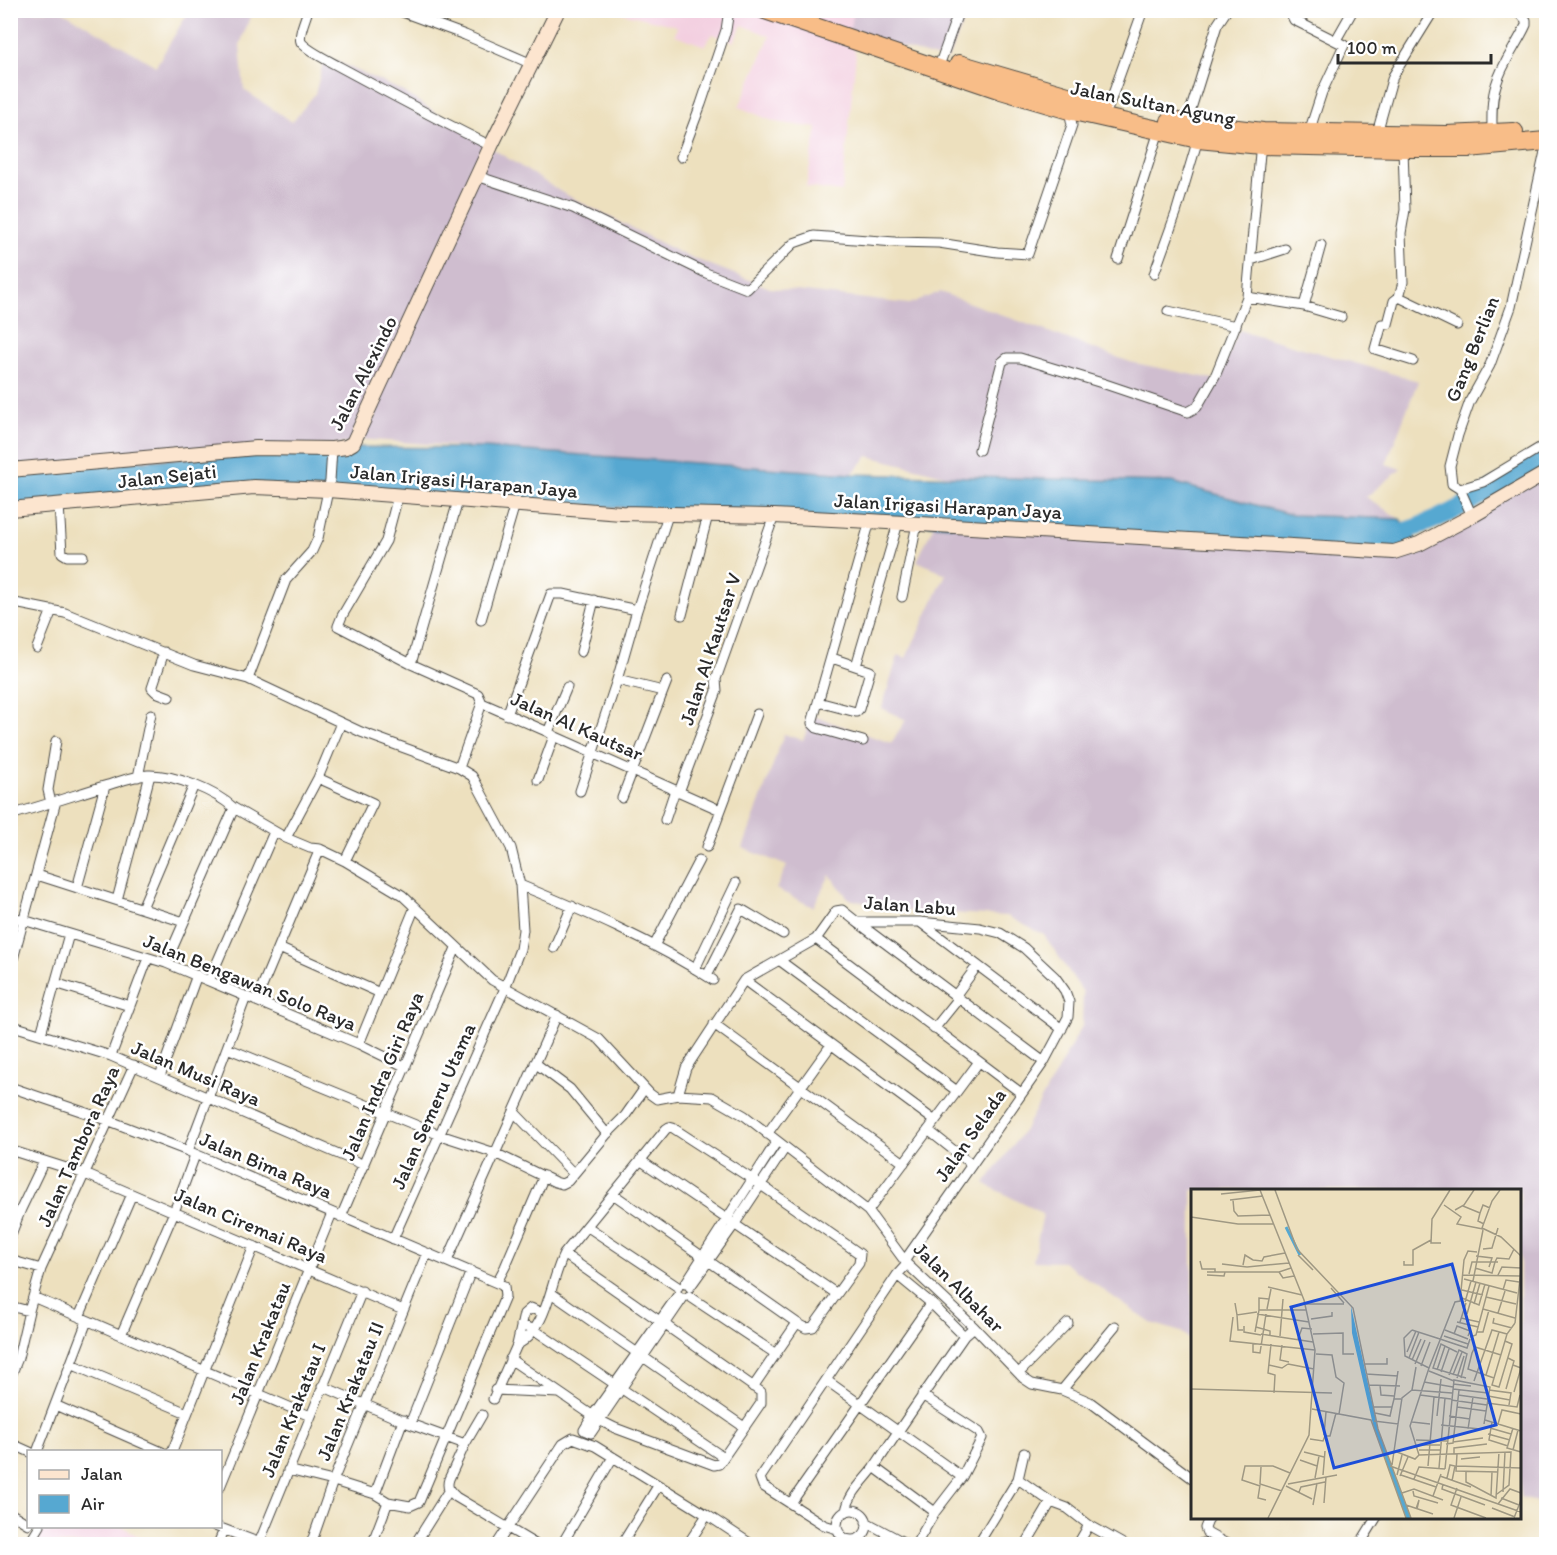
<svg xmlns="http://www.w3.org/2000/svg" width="1557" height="1555" font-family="Itim,sans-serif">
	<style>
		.built { fill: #f3cfe0 }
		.industrial { fill: #cfbdcf }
		.water { fill: #56a8d1; stroke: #406a7e; stroke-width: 1.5 }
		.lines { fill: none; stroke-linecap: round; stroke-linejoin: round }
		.river { stroke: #56a8d1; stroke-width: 18 }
		.street-casing { stroke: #484641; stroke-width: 11 }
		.secondary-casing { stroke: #484641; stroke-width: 16 }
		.highway-casing { stroke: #484641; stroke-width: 20 }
		.street { stroke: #fff; stroke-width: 9 }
		.secondary { stroke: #fce5cf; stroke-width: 14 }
		.highway { stroke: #f8bd88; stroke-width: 18 }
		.labels { text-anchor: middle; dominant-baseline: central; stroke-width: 5; stroke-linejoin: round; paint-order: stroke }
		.street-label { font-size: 20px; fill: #2b2b2b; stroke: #fff }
		.inset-river { fill: none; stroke: #56a8d1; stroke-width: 3 }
		.inset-road { fill: none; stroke: #9f9883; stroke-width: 1.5 }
		.view { fill: #1d4ed8; fill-opacity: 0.15; stroke: #1d4ed8; stroke-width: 3 }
		.inset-edge { fill: none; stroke: #2b2b2b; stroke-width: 3 }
	</style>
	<rect width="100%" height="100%" fill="#fff"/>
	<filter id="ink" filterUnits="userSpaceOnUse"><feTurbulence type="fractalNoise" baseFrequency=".0167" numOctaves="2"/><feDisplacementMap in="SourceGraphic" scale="12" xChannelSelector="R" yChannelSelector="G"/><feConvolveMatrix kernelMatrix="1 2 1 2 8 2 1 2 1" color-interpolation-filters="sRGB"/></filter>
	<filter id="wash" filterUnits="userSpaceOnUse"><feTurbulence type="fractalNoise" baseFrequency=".008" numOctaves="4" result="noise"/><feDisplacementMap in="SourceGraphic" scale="24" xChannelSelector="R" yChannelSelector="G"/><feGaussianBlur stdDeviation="1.35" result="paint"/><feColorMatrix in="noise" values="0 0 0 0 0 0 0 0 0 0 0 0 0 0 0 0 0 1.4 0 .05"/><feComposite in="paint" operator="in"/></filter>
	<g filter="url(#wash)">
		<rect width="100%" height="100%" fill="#ede0be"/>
		<path class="built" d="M613,11H855L849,33L856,55L842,192L806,187L817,128L775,122L739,107L770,36L742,25L734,42L712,34L705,46L675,35L677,26Z
			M44,1526L124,1527L148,1544H34Z"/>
		<path class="industrial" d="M11,11H62L156,66L189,11H252L240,45L244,90L292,122L315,94L325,56L400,90L561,192L680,253L770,288L909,304L940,292L1130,362L1218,380L1239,330L1418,381L1386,464L1401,469L1366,497L1400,519L1419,544L1546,474V1505L1520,1497V1190H1192V1340L1181,1332L1151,1323L1063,1262L1033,1261L1043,1214L985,1184L1026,1127L1082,1026L1083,992L1044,935L1007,916L895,910L849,899L830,875L813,907L776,889L787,866L743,848L784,734L803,740L813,716L891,743L906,720L882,708L898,655L906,658L946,574L917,561L956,478L868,456L852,474L357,439L353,443L11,469Z
			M855,11H969L947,60L848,33Z"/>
		<path class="water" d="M346,447L485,448L852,474L1172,482L1292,515L1400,519L1419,544L1400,551L254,487L11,510V470Z"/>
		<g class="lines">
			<path class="river" d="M1386,536C1442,524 1496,486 1546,458"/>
		</g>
	</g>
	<g filter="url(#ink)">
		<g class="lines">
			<defs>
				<path id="street" d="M308,10C306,18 298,34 301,42C306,50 331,62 340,67C390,94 440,121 491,146
					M397,10L465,35L532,64
					M1289,10L1294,20L1344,45L1322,92L1309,132
					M1336,40L1353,10
					M938,69L959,10
					M1108,108L1143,10
					M1186,125L1217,25L1227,10
					M1377,133L1393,76L1434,10
					M1492,133C1492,117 1491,100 1496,85C1502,63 1517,45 1526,25V20L1517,10
					M1403,148L1405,210L1401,233L1403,282L1399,297L1394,301L1388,324H1382L1375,349L1413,361
					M681,157L701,104L726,30L729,10
					M477,176L573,208L706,273L747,289L794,243L814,236L895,242L939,243L997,252L1028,254L1072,125L1069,110
					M1118,259L1159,131
					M1251,260L1285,249
					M1154,274L1176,213L1198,139
					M1247,297L1304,306L1341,317
					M1399,297L1457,325
					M1304,306L1321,245
					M1168,311L1236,326
					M332,449L330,481L318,538L312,551L286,580L248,679L361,732L459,768L472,776L475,781L511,848L520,885L523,930L520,949L505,988L393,1239
					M979,450L1002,362L1007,358H1020L1102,383L1188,412L1197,407L1216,374L1247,297L1261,142
					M1460,489L1452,484L1450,466L1458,435L1470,401L1490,365L1511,307L1546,147
					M1460,489L1483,482L1546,444
					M1460,489L1472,516
					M398,496L386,541L342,616L338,626L411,664
					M458,501L411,664L478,694L482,703
					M59,505L62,553L67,556H83
					M902,597L917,524
					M10,602L65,613L194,665L248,679
					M682,615L708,515
					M481,620L515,504
					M37,648L52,610
					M164,652L152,688L156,692L169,697
					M581,652L594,600
					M856,666L898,523
					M617,680L663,691
					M818,702L856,712L859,709L870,671L832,658
					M507,715L551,594H563L637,610
					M548,732L567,687
					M863,741L817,728L812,723L870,521
					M459,768L482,703L548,732L554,736L720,810
					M138,777L151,714
					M318,778L373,803L345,861
					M538,780L554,736
					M580,791L617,680L637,610L668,515
					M679,792L717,691L716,679L774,516
					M622,798L667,681
					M51,803L48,790L56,741
					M10,815C42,806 72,796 104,786C119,782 132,776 148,775C174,774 215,791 234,808L286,838L310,848L320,849L345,861L402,895L492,980L599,1039L650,1094L657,1099L678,1095L712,1097L745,1116L868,1211L907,1264L974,1327L1023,1378L1032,1384L1062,1390L1090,1402L1192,1478
					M665,820L675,790
					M286,838L318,778L341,723
					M707,847L757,714
					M37,875L184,922
					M520,885C586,912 653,941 713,980
					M77,888L105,786
					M117,900L150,775
					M142,908L194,785
					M10,916L166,963L359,1044L406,1067
					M857,922L1044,1062
					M920,922L1062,1029
					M816,939L1021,1093
					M654,946L699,860
					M279,948L380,993
					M554,948L572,906
					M779,960L957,1091
					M166,963L234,808
					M695,969L736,883
					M10,970L56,801
					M707,976L741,909L783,934
					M744,980L935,1121
					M209,981L274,832
					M55,983L130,1006
					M955,996L977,966
					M256,1001L320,849
					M714,1024L904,1163
					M10,1025L111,1056L364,1165
					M934,1029L959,998
					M41,1034L69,934
					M359,1044L415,907
					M227,1048L440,1135L495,1153L555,1182L562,1184L568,1181L607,1134L625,1116L644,1089
					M111,1056L148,958
					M535,1063L570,1089L607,1134
					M160,1076L197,975
					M10,1087L110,1121L188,1151L504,1286L505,1297L419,1502L410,1506L388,1502L375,1494L337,1482L288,1470
					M678,1095L686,1068L744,980L816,939L836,911L842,910L857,922H920L980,928L1000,933L1024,948L1055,977L1065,991L1069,1002L1068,1017L1044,1062L905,1260
					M514,1112L573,1173
					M928,1130L971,1164
					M767,1134L831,1045
					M10,1150L85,1174L403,1310
					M188,1151L246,997
					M640,1160L837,1294
					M613,1194L797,1323
					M868,1211L978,1063
					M341,1217L456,948
					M588,1227L678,1287
					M10,1237L21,1209L44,1161
					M10,1260L41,1269
					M447,1261L557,1015
					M897,1275L931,1303L964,1336
					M497,1282L505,1267L544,1176
					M685,1284L777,1141
					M690,1287L734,1225L785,1148
					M551,1293L744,1427
					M678,1295L593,1415L584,1430L591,1433L683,1298
					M689,1296L776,1354
					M33,1297L310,1416
					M10,1306L29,1311
					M79,1317L132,1194
					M521,1325L533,1329L723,1457
					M121,1335L174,1212L195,1155
					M517,1345C549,1327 549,1284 564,1254L666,1129L669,1127L673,1128L761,1185L860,1254L859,1263L813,1327L806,1328L797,1323L753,1387
					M510,1359L599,1420L615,1428L714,1465L719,1464L761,1403V1392L564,1254
					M71,1364L187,1413
					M1019,1373L1068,1323
					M10,1378L18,1358L29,1311L41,1269L134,1065
					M826,1380L962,1477
					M322,1386L410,1424L465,1444
					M495,1390L559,1393
					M1062,1390L1115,1326
					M493,1399L517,1345L524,1314L531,1308L542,1313
					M55,1405L162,1452
					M482,1415L465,1444L449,1479C446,1488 450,1491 456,1497L535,1544
					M410,1424L471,1271
					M10,1443L30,1452
					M37,1452L87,1321
					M172,1452L254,1246
					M874,1467L935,1512
					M1018,1479L1051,1502L1067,1508L1089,1525L1123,1544
					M220,1487L332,1213
					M375,1494L403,1420
					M791,1503L931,1303
					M837 1525a15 15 0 1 1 30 0a15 15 0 1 1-30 0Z
					M846,1512C848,1494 865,1480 875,1466C904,1422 934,1379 964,1336L974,1327
					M10,1513L28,1524
					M1209,1518L1205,1528L1207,1533L1227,1544
					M866,1522L907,1544
					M215,1526L263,1544
					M837,1529L824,1525L763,1486L760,1478L897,1275L907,1264
					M259,1543L362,1291
					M29,1544L40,1526
					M218,1544L224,1530
					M311,1544L333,1481L427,1253
					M372,1544L388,1502
					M415,1544L449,1490
					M497,1544L563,1444L573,1438L595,1446L707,1515L751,1544
					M562,1544L613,1457
					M622,1544L658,1486
					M688,1544L707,1515
					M916,1544L935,1512L962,1477L982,1438L979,1432L922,1395
					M978,1544L1018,1479L1024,1453
					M1026,1544L1051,1502
					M1078,1544L1089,1525
					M1201,1544L1202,1543L1205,1544
					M1360,1544L1376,1518"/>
				<path id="secondary" d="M10,470L256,448L332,449L346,447L353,443L491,146L558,10
					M10,509L254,487L328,490L621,513L774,516L870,521L1394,552L1419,544L1472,516L1546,473"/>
				<path id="highway" d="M765,10L1001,90L1069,110L1198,139L1261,145L1403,148H1468L1546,141
					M959,64L1102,106
					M1170,121L1263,132L1446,135L1514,132"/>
			</defs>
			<use href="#street" class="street-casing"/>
			<use href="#secondary" class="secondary-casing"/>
			<use href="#highway" class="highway-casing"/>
			<use href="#street" class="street"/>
			<use href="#secondary" class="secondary"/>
			<use href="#highway" class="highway"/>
		</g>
	</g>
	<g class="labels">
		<g class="street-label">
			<text transform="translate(1153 103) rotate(11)">Jalan Sultan Agung</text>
			<text transform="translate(1472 349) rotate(-68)">Gang Berlian</text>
			<text transform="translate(363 373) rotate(-63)">Jalan Alexindo</text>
			<text transform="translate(167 476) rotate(-6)">Jalan Sejati</text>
			<text transform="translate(464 481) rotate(5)">Jalan Irigasi Harapan Jaya</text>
			<text transform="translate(948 506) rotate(3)">Jalan Irigasi Harapan Jaya</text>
			<text transform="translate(710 649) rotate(-72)">Jalan Al Kautsar V</text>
			<text transform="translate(577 726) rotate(24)">Jalan Al Kautsar</text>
			<text transform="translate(910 905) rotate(4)">Jalan Labu</text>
			<text transform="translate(250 982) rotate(22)">Jalan Bengawan Solo Raya</text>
			<text transform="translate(196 1073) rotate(23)">Jalan Musi Raya</text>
			<text transform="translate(382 1076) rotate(-67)">Jalan Indra Giri Raya</text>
			<text transform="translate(433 1106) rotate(-66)">Jalan Semeru Utama</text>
			<text transform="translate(970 1135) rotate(-55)">Jalan Selada</text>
			<text transform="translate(78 1146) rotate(-66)">Jalan Tambora Raya</text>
			<text transform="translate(266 1165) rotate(23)">Jalan Bima Raya</text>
			<text transform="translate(251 1225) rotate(23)">Jalan Ciremai Raya</text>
			<text transform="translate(959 1287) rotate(45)">Jalan Albahar</text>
			<text transform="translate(260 1343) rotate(-68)">Jalan Krakatau</text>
			<text transform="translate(350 1391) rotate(-68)">Jalan Krakatau II</text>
			<text transform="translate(293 1410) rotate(-68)">Jalan Krakatau I</text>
		</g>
	</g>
	<g transform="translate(1191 1189)">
		<rect width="330" height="330" fill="#ede0be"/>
		<path d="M160,117L187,240L220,329H215L183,240L161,144Z" fill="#56a8d1"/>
		<path class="inset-river" d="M95,38L109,66"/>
		<path class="inset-road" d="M69,1L113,111L124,161L118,246L77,329M84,1L106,60L162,119L187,240L220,329M309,1L301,12L291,39L310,48L330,67M30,5L69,1M39,11L72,7M42,11L43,22L47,27L79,26M253,16L270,28L266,35L292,40M272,17L289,24M264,21L273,16L283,1M0,28L47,35H83M293,35L287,32L289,24L292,16L299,19M250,54H240L241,30L259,1M292,60L301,59L307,39M107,66L122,81M285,67L301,69L298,78M62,71L71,72L73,68L94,64M9,72L11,80H24V83M213,72V76H222V61L240,51M304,73L306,69L318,70L323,60M31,75L56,78M52,76L54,66L62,71M56,78L98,74M284,79L301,84L304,73M16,83H88L100,79M88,83L92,89L103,87M278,85L281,73H307M16,86L33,87L34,83M272,86L329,87M307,86L311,78L330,79M273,90L326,104M282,92L292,41M77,98L111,106M140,99L153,114M271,101L292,106M312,101L315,91L328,93M295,108L325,115M271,109L288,116L294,95M274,113L280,92M44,114L46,126L66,123M115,115H153M283,115L289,94M76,120L80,100M292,120L324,129M68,121V109L78,110M307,124L314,102M66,125L118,133M276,125L285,93M46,126L47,141H52M42,128L39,152L124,161M270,129L288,133M303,129L302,134L321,139M120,130L141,127V123M266,133L287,138M269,133L275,114M324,134L330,81M53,137V143L70,146M65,138L79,142V146M221,141L213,149L214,167L238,179M221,141L249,150M254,141L277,150M64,143L68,121H115M286,143H292L298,121M70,145L122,153M122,145L152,144V165H163M263,145L266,137L279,142L277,147M89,147L92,110M253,147L277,155M279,148L285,146L298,97M107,150L111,139L121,140M249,150L276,159L279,150M314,152L321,155L308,198L301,196L303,189L314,152L316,145L324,134M62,154V163L69,164L75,125M80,155L77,184L84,186L83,204M91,156L89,171L98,173M216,163L225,142M266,163L250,155L242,179L275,189M125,165L141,166L145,188L153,194L148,225M218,169L228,143M221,171L230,150M97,175L123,180M173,175H196V169M224,175L234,151M78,176L91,179L97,175M322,176L330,179L323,203M230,177L239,153M238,179L264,113L269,112L273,71L277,62L286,63M246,181L254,157M207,182L203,210H210M238,182L263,192M250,183L258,160M175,185L207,187M258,186L268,161L276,165L270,189M262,186L271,163M295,186L308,143M266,189L273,167M303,189L277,180L281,164L284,158L310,166M283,192L301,141L316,145M233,193L262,198M262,195L280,197M178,196L209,197M189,196L190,206L203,207M0,200L141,204M262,200L297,204M315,200L323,172L317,169M221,201L225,178M298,201L320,204L318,216M229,206L260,210M267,206L296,210M297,207L319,211M260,211L296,216M296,214L326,218L329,206M183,218H201L203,210M266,218L295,222M121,220L180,231L215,329M184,224L199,227L201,218M246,227L250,190M258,227L279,230M294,231L330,242M183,232L207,235L211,209L221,201L261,204M221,233L239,235M301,233L298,251L317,257M307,235L311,221L330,225M250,236L289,240M299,239L320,245M322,239L316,259L330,263M277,240L282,208M297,245L319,251M133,246L135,223M119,250L132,252L134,247H139L145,224M225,251L256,252M262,253L292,249M255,255L262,254L268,201M228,256H249M228,261H249M322,261L327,241M113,263L133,268M206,263L224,270L228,266M263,265V259L296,255M266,265L265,282L307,283M228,266L320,263L318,296L306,305M228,266L219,237L238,179M270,270L289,268M109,271L126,277M201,276L207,235M199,277L330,323M237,277L243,208M266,277L330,279M70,278L69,295L91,302M248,279L254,209M254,280L263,191L299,198L293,235M275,282V293L305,309L308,263M132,286L134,262M206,286L211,266M210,286L245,298M209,287L217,268M249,287L280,298M124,289L128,267M256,289L259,276L264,277L261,292M223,290L228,278L254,280M97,295L146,286M252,295L251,300L294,316M69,296L67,309L75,311M69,297L51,291L54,277H82L99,284M95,297L121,310M266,299L260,316L295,329M222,302L223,307L247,314M108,303L110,298L134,293M312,303L314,263M211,304L223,300L252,311M242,307L250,285M300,307L301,283M310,309L328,316M133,314L135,288M307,315L319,300L330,304M122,316L126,294M215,316L242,325M301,319L324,328M225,320L228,311L226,320M263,329L270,308M323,329L330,311"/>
		<path class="view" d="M261,75L305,236L143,279L100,118Z"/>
		<rect width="330" height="330" class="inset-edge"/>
	</g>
	<rect width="1557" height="1555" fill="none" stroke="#fff" stroke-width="36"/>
	<rect x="27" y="1450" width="195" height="78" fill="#ffffff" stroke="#aaaaaa" stroke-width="1.5"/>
	<rect x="39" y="1470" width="30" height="9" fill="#fce5cf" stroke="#aaaaaa" stroke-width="1.5"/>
	<text x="81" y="1480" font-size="18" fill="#2b2b2b">Jalan</text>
	<rect x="39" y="1495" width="30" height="18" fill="#56a8d1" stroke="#aaaaaa" stroke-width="1.5"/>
	<text x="81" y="1510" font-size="18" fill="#2b2b2b">Air</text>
	<path d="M1338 54v9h153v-9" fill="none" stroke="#2b2b2b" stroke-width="3"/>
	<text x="1347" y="54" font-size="18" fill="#2b2b2b" stroke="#ffffff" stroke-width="4.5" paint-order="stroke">100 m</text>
</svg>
